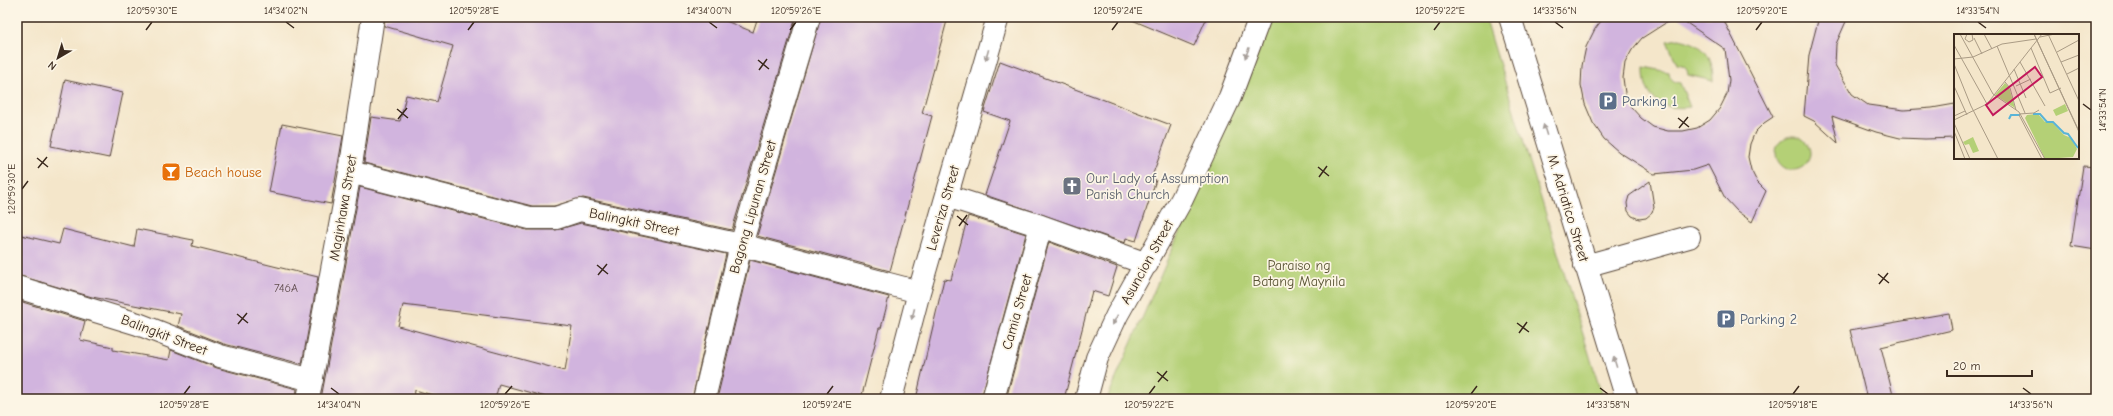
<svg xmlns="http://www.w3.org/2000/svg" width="2113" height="416" font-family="'Comic Neue',sans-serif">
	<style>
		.green { fill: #b4d076; stroke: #787d4a }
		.building { fill: #d1b4de; fill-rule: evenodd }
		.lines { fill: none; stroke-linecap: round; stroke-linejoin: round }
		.minor-casing { stroke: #574638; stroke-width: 24 }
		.minor { stroke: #fff; stroke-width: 22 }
		.oneway { fill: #a79f9a }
		.ticks { fill: none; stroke: #3b2a1e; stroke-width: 1.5 }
		.labels { text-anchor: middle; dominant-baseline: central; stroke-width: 3.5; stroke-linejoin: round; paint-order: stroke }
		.number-label { font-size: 12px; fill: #604c4e }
		.service-label { font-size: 14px; fill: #4e5e75; stroke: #fcf5e5; text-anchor: start }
		.food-label { font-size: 14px; fill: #c56008; stroke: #fcf5e5; text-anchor: start }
		.worship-label { font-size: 14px; fill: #5b616d; stroke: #fcf5e5; text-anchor: start }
		.street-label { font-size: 14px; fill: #3b2a1e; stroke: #fcf5e5 }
		.park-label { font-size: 14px; fill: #595434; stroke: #fcf5e5 }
		.inset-river { fill: none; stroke: #59b4d7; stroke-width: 2 }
		.inset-road { fill: none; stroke: #aa9b85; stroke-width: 1 }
		.view { fill: #c2185b; fill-opacity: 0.15; stroke: #c2185b; stroke-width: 2 }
		.inset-edge { fill: none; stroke: #3b2a1e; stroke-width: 2 }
		.neatline { fill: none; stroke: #3b2a1e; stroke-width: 1.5 }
		.ticks-label { font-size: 10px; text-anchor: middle; fill: #3b2a1e }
	</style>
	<rect width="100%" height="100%" fill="#fcf5e5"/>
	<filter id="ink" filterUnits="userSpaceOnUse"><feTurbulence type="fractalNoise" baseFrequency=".025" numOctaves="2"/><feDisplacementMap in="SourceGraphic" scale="8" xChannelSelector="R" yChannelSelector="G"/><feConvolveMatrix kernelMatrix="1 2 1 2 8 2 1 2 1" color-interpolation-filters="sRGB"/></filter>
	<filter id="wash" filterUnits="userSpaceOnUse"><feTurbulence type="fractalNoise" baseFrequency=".012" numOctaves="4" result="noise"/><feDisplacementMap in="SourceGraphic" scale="16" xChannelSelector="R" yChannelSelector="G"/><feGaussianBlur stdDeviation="0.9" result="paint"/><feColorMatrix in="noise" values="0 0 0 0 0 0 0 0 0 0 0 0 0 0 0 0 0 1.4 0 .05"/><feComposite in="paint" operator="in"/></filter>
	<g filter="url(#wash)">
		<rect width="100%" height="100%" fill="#f4e6ca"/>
		<path class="green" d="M1273,17H1485L1603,399H1107Z
			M1679,39C1704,44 1713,55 1713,81L1688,75C1687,67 1685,65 1677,64L1667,41Z
			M1644,67L1669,72C1670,79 1673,82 1680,83L1690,107C1660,111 1643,98 1644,67Z
			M1776 153a17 17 0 1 1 34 0a17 17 0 1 1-34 0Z"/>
		<g id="blocks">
			<path class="building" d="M385,17H716L753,32L758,17H796L732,230L583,198L554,206H532L364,163L371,117L400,121L406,95L437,102L453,46L384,26Z
				M821,17H948L922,113L932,116L890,271L757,236Z
				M1125,17H1207L1194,46Z
				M1604,17H1675L1642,38L1632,50L1625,63L1623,78L1625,93L1631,107L1641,118L1653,127L1668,131H1683L1697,128L1710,120L1720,108L1727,94L1729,80L1725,49L1678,17H1722L1773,117L1764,123L1755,132L1750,144L1748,157L1751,170L1757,182L1766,191L1752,222L1737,211L1725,198L1708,165L1693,170L1654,174L1619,152L1604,139L1593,123L1585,104L1581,85L1582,66L1586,47L1595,29Z
				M1819,17H1848L1836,44L1835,65L1852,94L1868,105L1904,110L1932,108L1955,104V138L1925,139L1900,138L1876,132L1832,116L1838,143L1814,121L1804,116L1809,55Z
				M1000,61L1171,125L1151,179L1156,180L1136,241L1126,238L1125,243L985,195L1010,121L984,112Z
				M65,80L123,93L109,158L51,146Z
				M282,124L343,136L331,204L269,192Z
				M2083,166L2096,167V250L2071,246Z
				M1650,181L1654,207L1652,213L1646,218L1639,219L1632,216L1628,211L1627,203L1629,196Z
				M360,187L527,230H556L581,223L726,254L692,399H553L499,384L495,399H446L415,390L414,399H321ZM403,305L572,326L565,371L398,326Z
				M968,216L1026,234L981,399H916L944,279L951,280Z
				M63,229L134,247L137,229L193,240L192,246L318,277L302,364L224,344L178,326L181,314L92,297L17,275V234L59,244Z
				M1049,242L1117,267L1108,296L1092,291L1064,399H1006Z
				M750,260L889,297L881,328H879L861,399H717Z
				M19,301L85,321L80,340L113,347V350L169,360L171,350L217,368L297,389L296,399H17V309Z
				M1949,313L1952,330L1881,347L1894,399H1867L1850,330Z"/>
		</g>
	</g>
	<g filter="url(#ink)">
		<use href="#blocks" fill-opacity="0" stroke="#574638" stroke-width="1"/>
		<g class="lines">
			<defs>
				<path id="minor" d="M1510,17L1627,399
					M350,172L530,218H556L580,210L741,245L919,292
					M947,196L1041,226L1147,264
					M1585,266L1689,237
					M17,287L138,324L220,356L312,380
					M308,399L350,172L373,17
					M704,399L741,245L809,17
					M891,399L919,292L998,17
					M993,399L1041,226
					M1086,399L1097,358L1117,315L1182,199L1230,97L1260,17"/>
			</defs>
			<use href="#minor" class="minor-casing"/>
			<use href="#minor" class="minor"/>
		</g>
		<defs><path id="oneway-solid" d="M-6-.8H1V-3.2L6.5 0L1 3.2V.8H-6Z"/></defs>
		<g class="oneway">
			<use href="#oneway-solid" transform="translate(1247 53) rotate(111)"/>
			<use href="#oneway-solid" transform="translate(987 55) rotate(106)"/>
			<use href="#oneway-solid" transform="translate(1545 130) rotate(-107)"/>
			<use href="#oneway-solid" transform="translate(913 314) rotate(105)"/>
			<use href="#oneway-solid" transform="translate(1115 320) rotate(116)"/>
			<use href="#oneway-solid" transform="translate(1615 362) rotate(-107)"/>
		</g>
	</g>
	<path class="ticks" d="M286,22L294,28M709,22L717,28M1555,22L1563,28M1978,22L1986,28M146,30L152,22M468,30L474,22M790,30L796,22M1112,30L1118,22M1434,30L1440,22M1756,30L1762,22M758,60L769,69M759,70L767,59M2083,104L2091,110M397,109L408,118M1678,118L1689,127M398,119L407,108M1679,128L1688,117M37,158L48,167M1318,167L1329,176M38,168L47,157M1319,177L1327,166M22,189L28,181M957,216L968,225M959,226L967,215M597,265L608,274M1878,274L1889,283M598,275L607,264M1879,284L1888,273M237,314L248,323M1517,323L1529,332M238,324L247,313M1519,333L1527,322M1157,372L1168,381M1158,382L1167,371M331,388L339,394M1600,388L1608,394M2023,388L2031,394M184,394L190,386M505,394L512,386M827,394L833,386M1149,394L1155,386M1471,394L1477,386M1793,394L1799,386"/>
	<defs>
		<symbol id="parking-square" viewBox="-11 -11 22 22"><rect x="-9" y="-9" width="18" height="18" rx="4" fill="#5c6f8a" stroke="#fcf5e5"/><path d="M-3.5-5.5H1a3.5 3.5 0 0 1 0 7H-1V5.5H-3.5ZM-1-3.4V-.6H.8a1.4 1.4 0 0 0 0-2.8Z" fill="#fff"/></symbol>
		<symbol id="bar-square" viewBox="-11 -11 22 22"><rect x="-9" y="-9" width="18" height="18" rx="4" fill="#e8710a" stroke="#fcf5e5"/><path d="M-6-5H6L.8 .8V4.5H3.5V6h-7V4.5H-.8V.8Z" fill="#fff"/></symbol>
		<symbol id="church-square" viewBox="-11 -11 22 22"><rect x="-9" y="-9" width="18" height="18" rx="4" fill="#6b7280" stroke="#fcf5e5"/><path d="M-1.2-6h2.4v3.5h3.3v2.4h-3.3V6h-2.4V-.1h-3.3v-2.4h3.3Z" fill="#fff"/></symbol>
	</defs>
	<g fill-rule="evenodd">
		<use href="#parking-square" x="1597" y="90" width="22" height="22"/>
		<use href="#bar-square" x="160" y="161" width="22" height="22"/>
		<use href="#church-square" x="1061" y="175" width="22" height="22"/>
		<use href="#parking-square" x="1715" y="308" width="22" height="22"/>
	</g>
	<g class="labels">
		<g class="number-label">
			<text x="286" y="288">746A</text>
		</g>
		<g class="service-label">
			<text x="1622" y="101">Parking 1</text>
			<text x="1740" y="319">Parking 2</text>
		</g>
		<g class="food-label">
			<text x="185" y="172">Beach house</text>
		</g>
		<g class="worship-label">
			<text x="1086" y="178">Our Lady of Assumption<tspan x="1086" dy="16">Parish Church</tspan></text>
		</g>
		<g class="street-label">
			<text transform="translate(753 207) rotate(-74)">Bagong Lipunan Street</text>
			<text transform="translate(343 208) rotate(-80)">Maginhawa Street</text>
			<text transform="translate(943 208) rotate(-74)">Leveriza Street</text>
			<text transform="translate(1568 208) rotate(73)">M. Adriatico Street</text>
			<text transform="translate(634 222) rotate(12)">Balingkit Street</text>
			<text transform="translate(1147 262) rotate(-61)">Asuncion Street</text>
			<text transform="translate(1017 312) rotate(-74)">Camia Street</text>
			<text transform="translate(164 335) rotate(21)">Balingkit Street</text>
		</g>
		<g class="park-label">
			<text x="1299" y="265">Paraiso ng<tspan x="1299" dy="16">Batang Maynila</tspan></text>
		</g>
	</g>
	<g transform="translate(1954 34)">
		<rect width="125" height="125" fill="#f4e6ca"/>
		<path d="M51,49L55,53L61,74L41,61ZM111,70L114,77L102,82L99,76ZM84,80L91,88L97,87L110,101L117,104L123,115L119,123L91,125L71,84L73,81ZM19,103L25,117L19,119L15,110L11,111L9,108Z" fill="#b4d076"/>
		<path class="inset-river" d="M79,80H86L93,88H99L110,99L114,100L124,114M55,85L57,81H66"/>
		<path class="inset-road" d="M6,0L39,60L65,78L91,125M13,0L11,5L15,8L19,6L18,0M30,0L38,15M80,0L125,98M80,0L125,97M94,0L125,67M86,3L101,0M20,4L28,20M0,11L33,70M43,12L71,79M77,14L96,59L107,54M103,18L125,6M0,25L19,23L48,10L82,5M66,28L91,72M107,28L125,21M0,30L17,72L44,125M60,35L72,64M113,40L125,34M51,48L56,54L62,76M0,52L13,81M62,52L77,45M65,80L80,79L85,76M65,81L88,125M0,82L11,77M0,86L33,70L88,0M0,89L16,125M0,97L11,125"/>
		<path class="view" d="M81,33L88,43L39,81L32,71Z"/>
		<rect width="125" height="125" class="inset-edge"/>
	</g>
	<rect width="2113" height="416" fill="none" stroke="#fcf5e5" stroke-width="44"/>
	<g transform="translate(58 58) rotate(218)" stroke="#fcf5e5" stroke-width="3" paint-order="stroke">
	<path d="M0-3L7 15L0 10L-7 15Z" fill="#3b2a1e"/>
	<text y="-6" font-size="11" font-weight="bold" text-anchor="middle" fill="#3b2a1e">N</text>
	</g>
	<path d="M1947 370v6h85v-6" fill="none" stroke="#3b2a1e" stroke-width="2"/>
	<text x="1953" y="370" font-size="12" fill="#3b2a1e" stroke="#fcf5e5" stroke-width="3" paint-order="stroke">20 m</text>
	<rect x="22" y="22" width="2069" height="372" class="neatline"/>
	<g class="ticks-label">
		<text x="152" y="14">120°59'30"E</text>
		<text x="286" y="14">14°34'02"N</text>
		<text x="474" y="14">120°59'28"E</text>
		<text x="709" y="14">14°34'00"N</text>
		<text x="796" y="14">120°59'26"E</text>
		<text x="1118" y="14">120°59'24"E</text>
		<text x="1440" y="14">120°59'22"E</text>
		<text x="1555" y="14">14°33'56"N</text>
		<text x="1762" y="14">120°59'20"E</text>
		<text x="1978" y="14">14°33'54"N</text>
		<text transform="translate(2102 110) rotate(-90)" y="4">14°33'54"N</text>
		<text transform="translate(11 189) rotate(-90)" y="4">120°59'30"E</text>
		<text x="184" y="408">120°59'28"E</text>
		<text x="339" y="408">14°34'04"N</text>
		<text x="505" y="408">120°59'26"E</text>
		<text x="827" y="408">120°59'24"E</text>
		<text x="1149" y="408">120°59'22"E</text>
		<text x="1471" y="408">120°59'20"E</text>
		<text x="1608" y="408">14°33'58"N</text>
		<text x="1793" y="408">120°59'18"E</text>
		<text x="2031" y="408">14°33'56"N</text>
	</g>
</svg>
